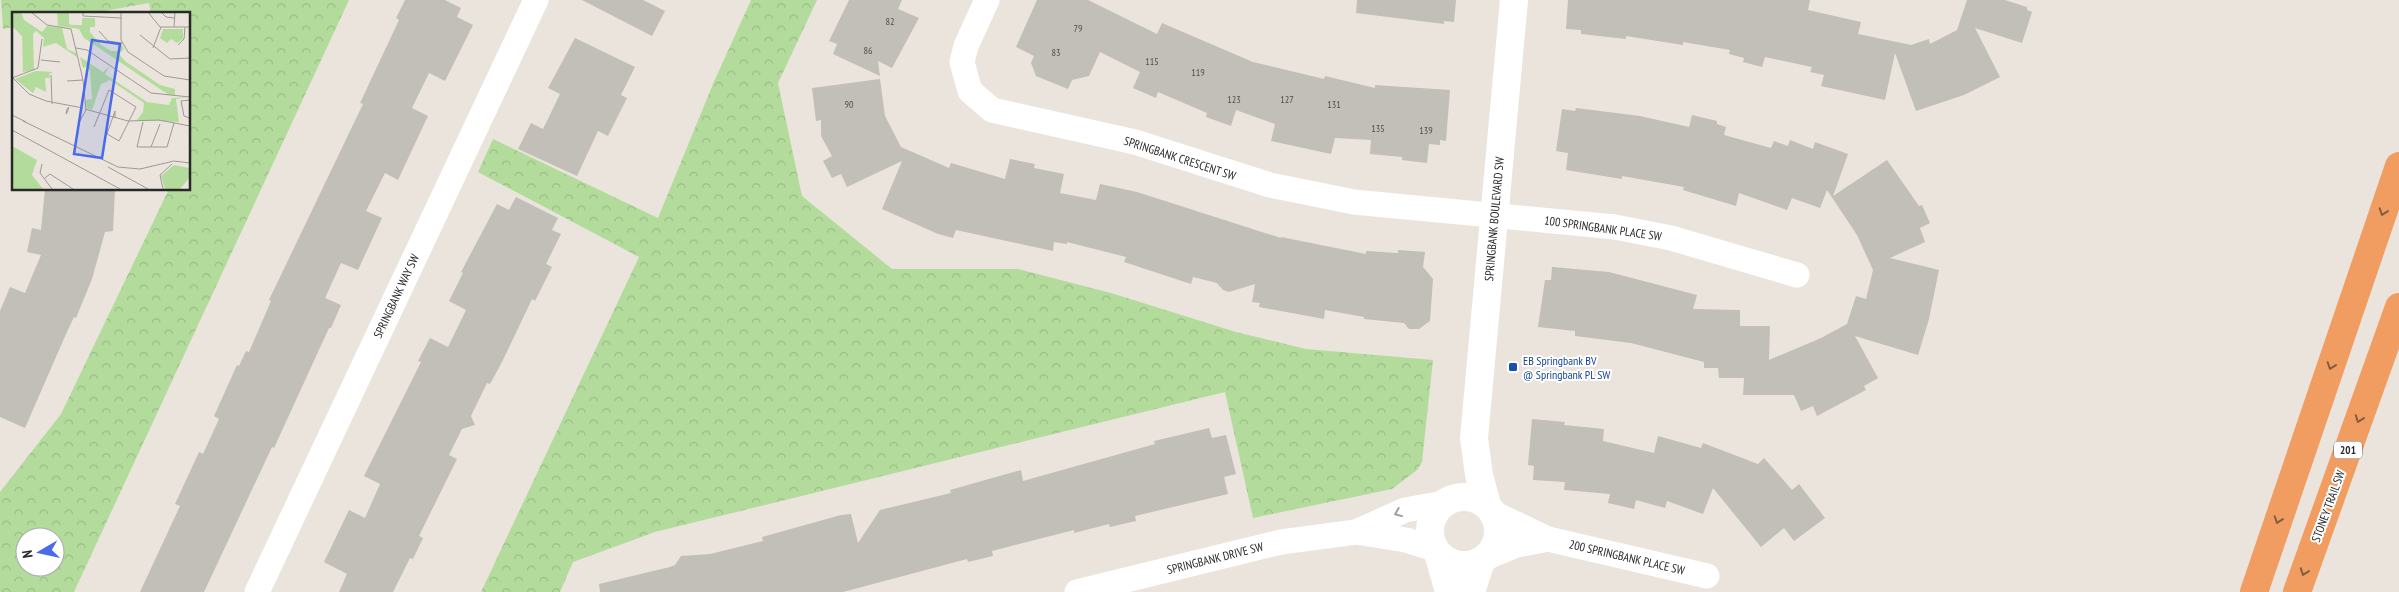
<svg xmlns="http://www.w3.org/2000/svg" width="2399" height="592" font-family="'PT Sans Narrow',sans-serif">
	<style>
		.forest { fill: url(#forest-crowns); fill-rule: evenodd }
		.building { fill: #c2beb8 }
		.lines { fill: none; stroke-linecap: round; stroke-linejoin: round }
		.minor { stroke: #fff; stroke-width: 25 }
		.tertiary { stroke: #fff; stroke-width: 28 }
		.motorway { stroke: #f19c60; stroke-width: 28 }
		.oneway { stroke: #835d42 }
		.oneway2 { stroke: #9f9f9f }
		.transit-dot { fill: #1a4fb4; stroke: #fff; stroke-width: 2 }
		.labels { text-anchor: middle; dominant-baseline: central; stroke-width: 4; stroke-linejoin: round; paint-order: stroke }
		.number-label { font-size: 10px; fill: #4f4e4d }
		.shield { fill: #fff; stroke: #696969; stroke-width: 1 }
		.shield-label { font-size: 11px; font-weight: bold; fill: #292929 }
		.street-label { font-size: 12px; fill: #292929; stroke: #fff }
		.transit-label { font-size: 12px; fill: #164399; stroke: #fff; text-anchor: start }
		.inset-road { fill: none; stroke: #9d9994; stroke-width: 1 }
		.view { fill: #486aeb; fill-opacity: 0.15; stroke: #486aeb; stroke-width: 2.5 }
		.inset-edge { fill: none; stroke: #292929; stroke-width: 2.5 }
	</style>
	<defs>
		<pattern id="forest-crowns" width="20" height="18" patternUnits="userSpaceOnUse" patternTransform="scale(1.25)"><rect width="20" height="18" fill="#b3dc9c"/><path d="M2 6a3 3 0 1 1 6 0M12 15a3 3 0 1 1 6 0" fill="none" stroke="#9abd86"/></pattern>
	</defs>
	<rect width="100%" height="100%" fill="#eae4dc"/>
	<path class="forest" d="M1,0H349L74,592H0V492L61,414L169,189H189V14H151L149,3L88,14H14V27L3,29ZM25,537H55V567H25Z
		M751,0H817L778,83L802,196L892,269H1018L1111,293L1236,332L1306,349L1433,360L1422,462L1417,470L1392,489L1253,518L1225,392L655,532L573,562L560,592H481L639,257L478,172L493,139L658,218L713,84Z"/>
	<path class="building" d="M405,0H445L461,8L457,17L473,25L445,81L429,73L412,108L428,116L398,180L385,173L366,211L382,218L358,270L341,263L325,298L341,305L331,328H329L274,448L272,447L204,592H140L180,506L175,504L199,452L203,454L219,419L214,416L237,365L239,366L246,351L249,352L271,301L269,300L363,104L360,103L399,20L396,18Z
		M582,0H643L665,11L652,36Z
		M849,0H902L898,9L919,18L892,68L878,61L880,76L833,54L837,44L829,41Z
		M1037,0H1088L1157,34L1162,23L1253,62L1324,79L1325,76L1375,88V85L1450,90L1446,141L1440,140V145L1429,144L1427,163L1402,160V157L1370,154L1371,140L1335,138L1331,154L1271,141L1275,124L1236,110L1231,126L1206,117L1207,113L1158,92L1156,98L1133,88L1140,72L1100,52L1089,76L1072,80L1068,89L1036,76L1031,63L1034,56L1016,47Z
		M1357,0H1456L1454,22L1444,21V24L1356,13Z
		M1568,0H1810L1808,10L1861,22L1858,34L1911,45L1929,39L1930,44L1957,30L1967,0H2005L2027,7V10L2032,12L2022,43L1975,28L2000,77L1964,95L1916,111L1895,53L1885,100L1821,86L1824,75L1810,72L1812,67L1765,57L1762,67L1743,62L1744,58L1729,54L1730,50L1683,42V45L1626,36V39L1581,34V30L1566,29Z
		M575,38L635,67L621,95L627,98L608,136L598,131L577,176L518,149L531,123L543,129L560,94L548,88Z
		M880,79L885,116L901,147L949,168L951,163L1005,179L1010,159L1035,164L1034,168L1064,174L1060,193L1096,200L1100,184L1137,192L1281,238V237L1366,254V251L1398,253V250L1425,252L1423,267L1433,279L1430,321L1419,329H1409L1404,323L1364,319V317L1325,310L1324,319L1259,307L1260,303L1252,302L1255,284L1229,292L1223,290L1217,283L1193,277L1191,284L1124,262L1126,257L1067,242V244L1054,242L1053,251L956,230L953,238L938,234L882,209L902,161L847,187L841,174L832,178L823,161L832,156L821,136V120L816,121L812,88Z
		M1576,108L1640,116L1689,127L1692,115L1717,121V124L1726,127L1724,135L1771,148L1774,141L1788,146L1790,140L1813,149L1815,142L1848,154L1833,196L1887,160L1919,206L1922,205L1930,223L1920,228L1925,242L1890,258L1939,270L1929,319L1918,355L1855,336L1878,378L1864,386L1866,390L1817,416L1813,406L1801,411L1794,395H1743L1744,378H1719L1718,368H1704V362L1631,343L1575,336V331L1538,327L1545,280H1551L1552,267L1609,272L1697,295L1693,309L1740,310V326H1770L1769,360L1821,338L1847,324L1856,296L1866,299L1873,270L1857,235L1827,190L1820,208L1792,198L1787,210L1739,193L1736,206L1683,190L1684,187L1622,176V179L1566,170L1568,153L1556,151L1562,109L1575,111Z
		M45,189H115L113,231L105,232L92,279L76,318L74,317L66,334L25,428L0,417V311L10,287L25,293L41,255L27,252L32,228L41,230Z
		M516,197L558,218L552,230L561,234L546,264L552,267L535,301L532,299L502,362L490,384L487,383L471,416L475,425L462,429L449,455L457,459L419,536L423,538L413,559L410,558L393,592H339L347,574L324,562L349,510L365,518L380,484L364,476L421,362L418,361L430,338L448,347L466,310L449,301L463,273L461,272L497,204L509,210Z
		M1532,419L1565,422L1564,425L1604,429L1603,441L1654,453L1658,436L1701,448L1703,443L1758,464L1764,458L1792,490L1799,484L1825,518L1794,541L1784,528L1761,547L1713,488L1703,514L1667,501L1665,508L1636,500L1634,509L1608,503L1610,494L1564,490L1565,482L1533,480L1534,466L1528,465Z
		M1209,428L1212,438L1226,435L1236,474L1224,477L1228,494L1135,516L1136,521L1110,527L1109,524L1074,533V530L992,551L993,556L968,562L967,559L843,592H600L599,584L670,567L675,565L681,556L710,554L763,541L762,537L841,515L851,514L858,543L880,510L951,493L950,490L1021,470L1023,481L1155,444L1154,441Z"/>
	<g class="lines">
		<path class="minor" d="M987,0L966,46L962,62L970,91L992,110L1135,142L1270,185L1354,202L1615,227L1671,238L1797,275
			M1493,513L1548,539L1707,576
			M1356,532L1406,540L1435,549
			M1485,558L1517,545L1548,539
			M257,592L536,0
			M1077,592L1281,542L1356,532L1405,510L1444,503"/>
		<path class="tertiary" d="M1430 531a34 34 0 1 1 68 0a34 34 0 1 1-68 0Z
			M1487,505L1479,475L1474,438L1514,0
			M1438,553L1449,592
			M1471,592L1481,561"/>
		<path class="motorway" d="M2254,592L2399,166
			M2297,592L2399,307"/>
	</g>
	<defs><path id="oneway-chevron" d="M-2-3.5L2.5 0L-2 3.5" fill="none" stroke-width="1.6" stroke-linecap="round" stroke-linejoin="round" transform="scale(1.25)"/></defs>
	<g class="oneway">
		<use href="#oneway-chevron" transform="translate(2383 212) rotate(109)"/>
		<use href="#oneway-chevron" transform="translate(2331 366) rotate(109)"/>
		<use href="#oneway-chevron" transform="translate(2359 419) rotate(110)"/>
		<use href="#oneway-chevron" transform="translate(2278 520) rotate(109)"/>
		<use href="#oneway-chevron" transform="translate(2304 572) rotate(110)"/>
	</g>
	<use class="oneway2" href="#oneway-chevron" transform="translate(1398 513) rotate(158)"/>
	<rect class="transit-dot" x="1508" y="362" width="10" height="10" rx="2.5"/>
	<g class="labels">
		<g class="number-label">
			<text x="890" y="21">82</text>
			<text x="1078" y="28">79</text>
			<text x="868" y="50">86</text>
			<text x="1056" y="52">83</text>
			<text x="1152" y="61">115</text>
			<text x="1198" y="72">119</text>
			<text x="1234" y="99">123</text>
			<text x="1287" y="99">127</text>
			<text x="849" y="104">90</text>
			<text x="1334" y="104">131</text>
			<text x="1378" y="128">135</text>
			<text x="1426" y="130">139</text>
		</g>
		<rect class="shield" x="2334" y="441.5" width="28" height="17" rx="4"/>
		<g class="shield-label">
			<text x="2348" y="450">201</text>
		</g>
		<g class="street-label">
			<text transform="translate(1180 158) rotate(18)">SPRINGBANK CRESCENT SW</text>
			<text transform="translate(1494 219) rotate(-85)">SPRINGBANK BOULEVARD SW</text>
			<text transform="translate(1603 228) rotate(8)">100 SPRINGBANK PLACE SW</text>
			<text transform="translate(396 296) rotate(-65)">SPRINGBANK WAY SW</text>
			<text transform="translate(2328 506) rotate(-70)">STONEY TRAIL SW</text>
			<text transform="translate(1627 557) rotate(13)">200 SPRINGBANK PLACE SW</text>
			<text transform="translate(1215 558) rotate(-14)">SPRINGBANK DRIVE SW</text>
		</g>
		<g class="transit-label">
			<text x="1523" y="360">EB Springbank BV<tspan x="1523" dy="14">@ Springbank PL SW</tspan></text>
		</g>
	</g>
	<g transform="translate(12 12)">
		<rect width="178" height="178" fill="#eae4dc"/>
		<path d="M162,153L177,156V166L168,177H153L149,164Z" fill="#b3dc9c"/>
		<path d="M0,0H9L12,8L30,20L35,14L50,16L55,37L64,41L65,45L44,31L31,35L32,26L24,19L21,22L22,58L11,60L10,24L0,14ZM45,0H57V12L61,13H70V6H83V15H78V20L88,32L99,39H107V32L110,33L112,37L107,42L113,49L148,73L163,77V83H157L72,26L67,17L46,14ZM151,17H171V27L165,31L159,27L155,31L148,26ZM68,45L91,60L98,54L93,62L135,90L157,93L160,86L177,85L164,87L167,110L125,108L131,100L132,91L98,68L89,72L80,98L75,96L74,88L80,87L78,59L75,54L71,56ZM24,59L41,60L37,62L38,66H33L34,80L24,75L21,81L3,67ZM0,134L25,148L20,163L31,177H1Z" fill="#b3dc9c"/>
		<path class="inset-road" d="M19,0L35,13L59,17L71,68L74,98L68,109M71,0V4L109,6M109,0V28L116,40L152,64L178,68M136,0L148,15H178M149,0L154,5L162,6M162,15L163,0M87,19L96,29L110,31M128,23L158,47L178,46M166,33L172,27L173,15M64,36L75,38L139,81L178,85M141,36L149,15M29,48L48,50M39,63L40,92M0,65L17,82L34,89L71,96M0,66L26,56L30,27M55,69L71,68M178,88L169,89L172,104L178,106M57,95L55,101L54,102L55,97ZM73,97L116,109L147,108L178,114M0,103L14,110M11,109L106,155L128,157L162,149L178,151M131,110L125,135H155L162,111M82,115L97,78L124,95L107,129L95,122L103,99V106M0,118L108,177M139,135L148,112M30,152L28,161L40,177M96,155L136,177M33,166L38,162L61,177M151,177L148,163L160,152"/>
		<path class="view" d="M80,28L108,32L90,146L62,142Z"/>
		<rect width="178" height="178" class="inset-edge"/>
	</g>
	<g transform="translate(40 552) rotate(261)"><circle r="24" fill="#ffffff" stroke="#a9a9a9"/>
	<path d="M0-4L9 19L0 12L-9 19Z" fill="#486aeb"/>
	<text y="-8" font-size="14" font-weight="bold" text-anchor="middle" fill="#292929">N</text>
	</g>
</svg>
